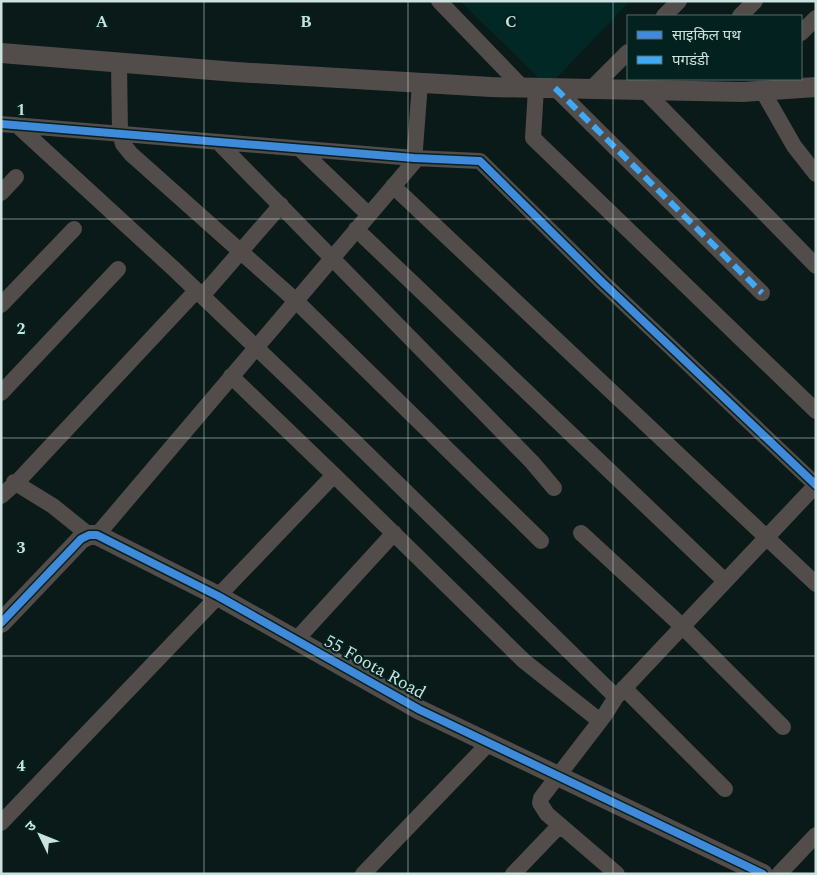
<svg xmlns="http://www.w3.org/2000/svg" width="817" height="875" font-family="Spectral,'Noto Sans Devanagari',serif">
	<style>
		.built { fill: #022825 }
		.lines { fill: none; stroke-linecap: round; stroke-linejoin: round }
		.minor { stroke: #524c4b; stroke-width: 16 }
		.tertiary { stroke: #524c4b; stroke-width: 20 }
		.quiet { stroke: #3fa9f5; stroke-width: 6; stroke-dasharray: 12 6; stroke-linecap: butt }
		.cycleway-casing { stroke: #03211e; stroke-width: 11 }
		.cycleway { stroke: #408adc; stroke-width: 8 }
		.grid { fill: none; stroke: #cde2df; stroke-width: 1; stroke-opacity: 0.55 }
		.labels { text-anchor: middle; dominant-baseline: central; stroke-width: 4.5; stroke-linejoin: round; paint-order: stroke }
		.street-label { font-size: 18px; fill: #cde2df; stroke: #03211e }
		.grid-label { font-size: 16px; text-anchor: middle; font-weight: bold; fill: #cde2df; stroke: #03211e; stroke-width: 4.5; stroke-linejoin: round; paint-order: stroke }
	</style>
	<rect width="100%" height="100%" fill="#0a1a18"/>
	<path class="built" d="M460,1H630L548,87Z"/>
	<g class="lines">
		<path class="minor" d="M439,1L523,88
			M664,16L679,1
			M740,16L755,1
			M801,33L816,18
			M119,63L120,134L123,144L131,154L295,300L541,541
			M536,88L533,138L816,411
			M555,88L762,293
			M592,88L628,52
			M643,89L816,266
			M762,90L794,146L816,174
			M1,124L414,158L480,161L600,280L816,485
			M18,126L174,269L354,441L616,697
			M218,142L532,462L554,488
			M300,149L369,215
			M393,186L816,584
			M1,193L16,177
			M356,229L725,581
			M202,296L281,205
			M1,305L74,229
			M231,376L334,475L524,661L600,721
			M1,393L118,269
			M14,482L53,506L89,535
			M1,496L19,480L196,291
			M581,533L682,626L783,727
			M97,535L414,162L420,83
			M296,640L394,533
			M624,688L725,789
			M1,823L334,475
			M363,874L489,743
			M513,874L560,825
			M617,874L547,814L540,803L541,798L604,716L616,697L816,485
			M779,874L816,835"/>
		<path class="tertiary" d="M1,53L236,72L491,87L743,92L816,87
			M1,623L81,539L89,535H97L218,596L420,710L763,874"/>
		<path class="quiet" d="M555,88L762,293"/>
		<defs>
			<path id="cycleway" d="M1,124L414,158L480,161L600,280L816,485
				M1,623L81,539L89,535H97L218,596L420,710L763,874"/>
		</defs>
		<use href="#cycleway" class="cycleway-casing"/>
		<use href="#cycleway" class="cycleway"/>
	</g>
	<path class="grid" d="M204,1V874M408,1V874M613,1V874M1,219H816M1,438H816M1,656H816"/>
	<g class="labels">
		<g class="street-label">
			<text transform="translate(375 667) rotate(29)">55 Foota Road</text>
		</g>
	</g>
	<g class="grid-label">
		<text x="102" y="27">A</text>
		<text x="306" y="27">B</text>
		<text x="511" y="27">C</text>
		<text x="21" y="115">1</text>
		<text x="21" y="334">2</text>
		<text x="21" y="553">3</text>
		<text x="21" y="771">4</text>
	</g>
	<rect width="817" height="875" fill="none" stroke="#cde2df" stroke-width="5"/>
	<rect x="627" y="15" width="175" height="65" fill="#03211e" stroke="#546e6b"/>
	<rect x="637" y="31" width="25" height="8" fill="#408adc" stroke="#546e6b"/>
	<text x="672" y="40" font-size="15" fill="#cde2df">साइकिल पथ</text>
	<rect x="637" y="56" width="25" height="8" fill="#3fa9f5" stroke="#546e6b"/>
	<text x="672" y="65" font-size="15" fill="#cde2df">पगडंडी</text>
	<g transform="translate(40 835) rotate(313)" stroke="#03211e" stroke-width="4" paint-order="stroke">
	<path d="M0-4L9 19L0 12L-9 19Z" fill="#cde2df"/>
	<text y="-8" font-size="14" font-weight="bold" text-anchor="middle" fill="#cde2df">उ</text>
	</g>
</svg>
